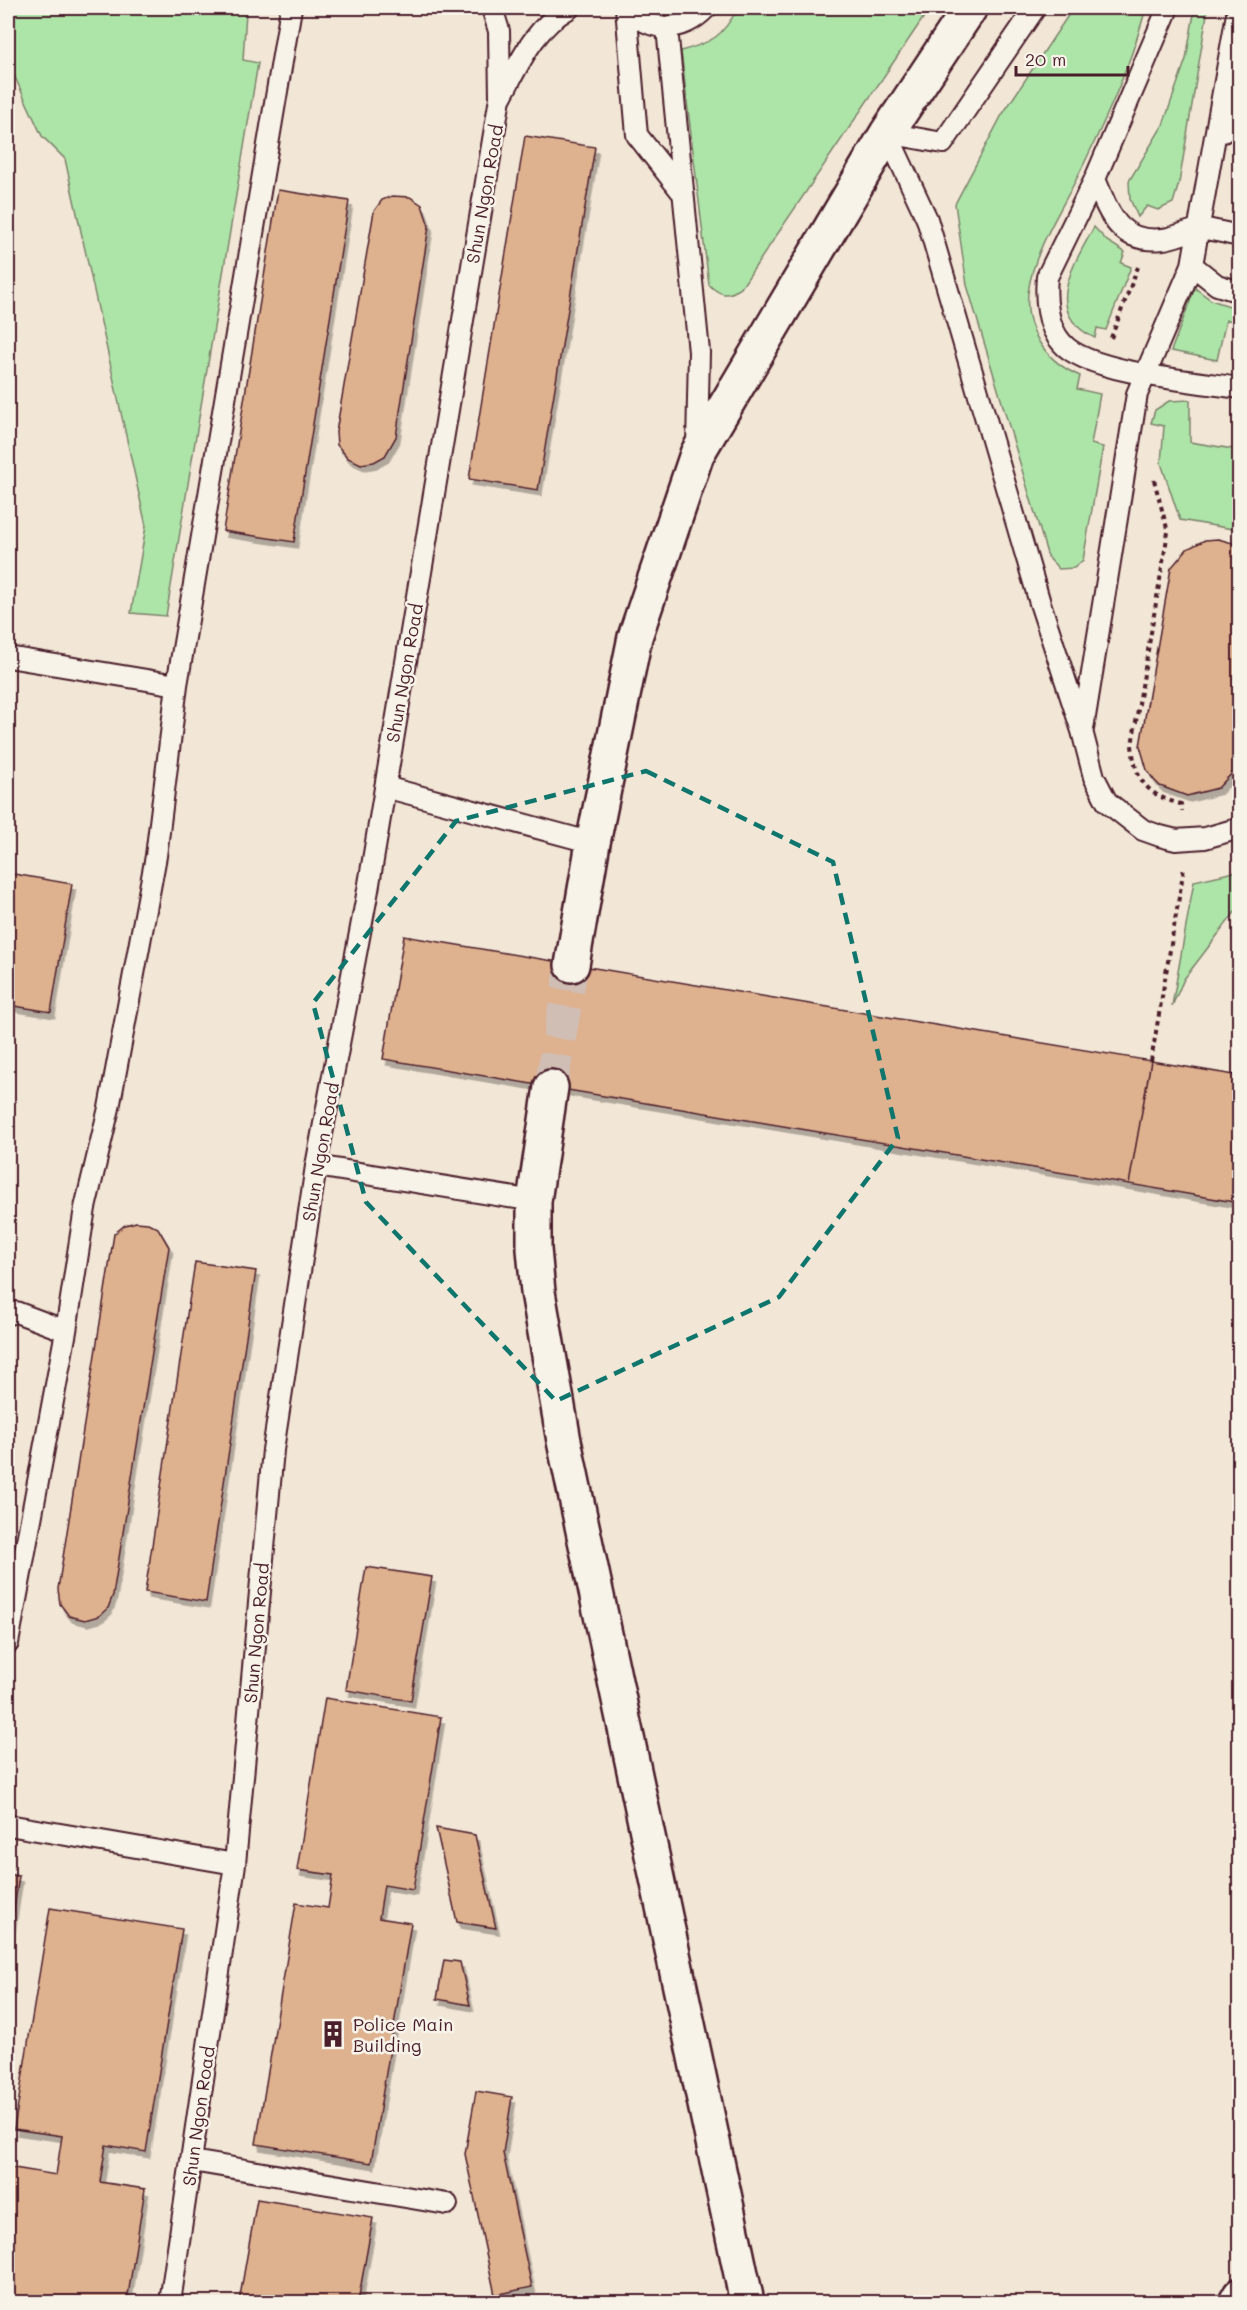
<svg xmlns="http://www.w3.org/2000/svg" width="1247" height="2310" font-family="Mali,sans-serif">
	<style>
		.green { fill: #ade5a9; stroke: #7c826a; stroke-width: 1.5 }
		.building { fill: #deb18f; stroke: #4a1f2b; stroke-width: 1.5; filter: url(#shadow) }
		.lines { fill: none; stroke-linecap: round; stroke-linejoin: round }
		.highway-tunnel { stroke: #d0beb4; stroke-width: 33; stroke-dasharray: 33 16; stroke-linecap: butt }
		.lane-casing { stroke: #4a1f2b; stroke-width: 24 }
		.highway-casing { stroke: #4a1f2b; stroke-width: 38 }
		.path { stroke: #4a1f2b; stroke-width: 4; stroke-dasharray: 4.5 4.5; stroke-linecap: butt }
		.lane { stroke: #f7f3e8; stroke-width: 20 }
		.highway { stroke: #f7f3e8; stroke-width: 33 }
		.marked { fill: none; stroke: #0f766e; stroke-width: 4.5; stroke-dasharray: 12 8; stroke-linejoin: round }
		.labels { text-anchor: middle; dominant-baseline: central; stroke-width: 5; stroke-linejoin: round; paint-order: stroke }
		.street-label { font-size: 18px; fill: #4a1f2b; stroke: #f7f3e8 }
		.poi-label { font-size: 18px; fill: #4a1f2b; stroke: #f7f3e8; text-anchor: start }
	</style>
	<defs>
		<filter id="shadow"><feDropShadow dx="3.5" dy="6" stdDeviation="0" flood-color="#0004"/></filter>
	</defs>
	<rect width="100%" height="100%" fill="#f2e6d6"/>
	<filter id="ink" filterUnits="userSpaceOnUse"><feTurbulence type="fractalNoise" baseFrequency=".0167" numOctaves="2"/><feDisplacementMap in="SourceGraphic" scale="12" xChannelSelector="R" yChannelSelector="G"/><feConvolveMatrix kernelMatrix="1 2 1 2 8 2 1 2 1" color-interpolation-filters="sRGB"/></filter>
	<g filter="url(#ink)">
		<path class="green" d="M8,8H244L246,12L243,60L258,63L166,616L131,613L146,526L65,159L42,136L8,62Z
			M738,8H930L741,288C727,297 721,296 709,285L681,51C713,42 722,37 738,8Z
			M1073,8H1140L1144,15C1128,72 1104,123 1078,176C1060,212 1033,252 1028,293C1024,331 1047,362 1080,376L1077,389L1100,394L1091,444L1103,447L1083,560L1074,568L1059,569L1048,557L967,285L955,204L1002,115Z
			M1195,8H1208L1179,183L1173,203L1158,210L1147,206L1138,217L1130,199L1129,181L1163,125L1186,59Z
			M1094,227L1107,241L1125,252L1121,263L1131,267L1106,330L1097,328L1095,338C1041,313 1074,264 1094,227Z
			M1195,288L1211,300L1239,309V321L1226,320L1217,360L1171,351Z
			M1190,400V442L1239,450V530L1180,520L1161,463L1164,426L1151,423L1155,410L1169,401Z
			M1239,871V907L1184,979L1172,1006L1194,881Z"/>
		<path class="building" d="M525,136L595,147L538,490L469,479Z
			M278,190L349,201L294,542L223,531Z
			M392,196L410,197L422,205L429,226L396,437L385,456L374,462L361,464L348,458L337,445L336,432L374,211L382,200Z
			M1218,539L1240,545V758L1235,770L1218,788L1187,796L1160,786L1154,780L1147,770L1140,746L1171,568L1187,549L1205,540Z
			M8,873L72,884L51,1012L8,1005Z
			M404,936L1151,1061L1129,1184L383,1059Z
			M1151,1061L1240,1076V1203L1129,1184Z
			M136,1222L148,1223L158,1228L169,1247L113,1595L108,1608L99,1616L85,1620L69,1616L60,1604L58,1589L114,1234L125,1225Z
			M195,1262L256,1271L206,1602L145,1592Z
			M366,1567L432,1577L411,1701L346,1690Z
			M325,1698L441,1717L413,1890L384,1885L379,1918L411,1923L371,2163L256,2144L296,1903L328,1908L333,1875L297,1870Z
			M436,1828L475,1835L496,1928L457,1922Z
			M8,1874L19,1876L8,1949Z
			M50,1908L182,1929L146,2152L106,2145L100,2182L145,2189L127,2302H8V2167L56,2175L62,2136L14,2129Z
			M444,1960L460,1962L470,2005L437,1999Z
			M476,2091L512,2097L503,2153L532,2287L495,2295L465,2154Z
			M257,2199L373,2218L358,2302H239Z"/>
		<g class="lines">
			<path class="highway-tunnel" d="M551,1087L572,965"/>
			<defs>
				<path id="lane" d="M626,8L637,135L681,191
					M627,8C651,33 682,33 706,8
					M1168,8L1095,179C1109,213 1118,244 1163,239C1175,238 1187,231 1199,229C1211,228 1227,234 1240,236
					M667,28L699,352L697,445
					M501,97C520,62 534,28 569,8
					M1223,132L1240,100
					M887,133L927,219L1040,603L1082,731L1094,777L1107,802L1143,830L1160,836L1176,840L1205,838L1240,828
					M887,133L943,143L1035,8
					M1095,179L1047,277C1045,298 1047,327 1062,343C1087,373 1200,382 1240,388
					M1192,265L1217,285L1240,292
					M8,657L177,685
					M1083,729L1137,394L1192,265L1238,8
					M385,787L593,843
					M316,1166L534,1201
					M8,1314L16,1312L66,1331
					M8,1643L66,1331L85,1208L109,1108L156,856L177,685L291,8
					M8,1825L235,1864
					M192,2161L447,2204
					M170,2302L235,1864L273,1450L316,1166L368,890L500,98L499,31L492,8"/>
				<path id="highway" d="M572,965L593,843L635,637L697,454L887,133L970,8
					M551,1087L534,1201V1249L538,1292L564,1441L747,2302
					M1236,2302L1240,2295"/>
			</defs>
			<use href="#lane" class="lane-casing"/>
			<use href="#highway" class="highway-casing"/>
			<path class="path" d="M1111,338L1138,267
				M1154,480L1168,532L1132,745C1135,780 1146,795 1181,804L1182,811
				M1151,1061L1184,868"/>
			<use href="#lane" class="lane"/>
			<use href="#highway" class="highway"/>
		</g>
	</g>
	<path class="marked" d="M646,771L833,862L898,1138L779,1297L556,1401L366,1202L313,1003L456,821Z"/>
	<defs>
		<symbol id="building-bare" viewBox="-9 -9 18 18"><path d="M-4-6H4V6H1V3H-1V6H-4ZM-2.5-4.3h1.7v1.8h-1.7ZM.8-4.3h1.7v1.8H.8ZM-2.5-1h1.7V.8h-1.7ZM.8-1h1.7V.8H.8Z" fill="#4a1f2b" stroke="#f7f3e8" stroke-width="2.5" paint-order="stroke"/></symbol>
	</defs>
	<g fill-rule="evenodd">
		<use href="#building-bare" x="314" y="2015" width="38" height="38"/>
	</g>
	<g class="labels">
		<g class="street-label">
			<text transform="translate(484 194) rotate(-80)">Shun Ngon Road</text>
			<text transform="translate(404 673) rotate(-80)">Shun Ngon Road</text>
			<text transform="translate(320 1152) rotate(-80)">Shun Ngon Road</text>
			<text transform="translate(256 1633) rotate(-85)">Shun Ngon Road</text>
			<text transform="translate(198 2116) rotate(-82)">Shun Ngon Road</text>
		</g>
		<g class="poi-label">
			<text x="353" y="2024">Police Main<tspan x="353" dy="21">Building</tspan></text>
		</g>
	</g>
	<rect width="1247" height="2310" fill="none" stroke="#f7f3e8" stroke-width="30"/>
	<rect x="15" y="15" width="1217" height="2280" fill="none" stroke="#4a1f2b" stroke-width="2" filter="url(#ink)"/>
	<path d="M1016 66v9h112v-9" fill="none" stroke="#4a1f2b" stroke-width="3"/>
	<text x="1025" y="66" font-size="18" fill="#4a1f2b" stroke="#f7f3e8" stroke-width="4.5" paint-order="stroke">20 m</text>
</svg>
